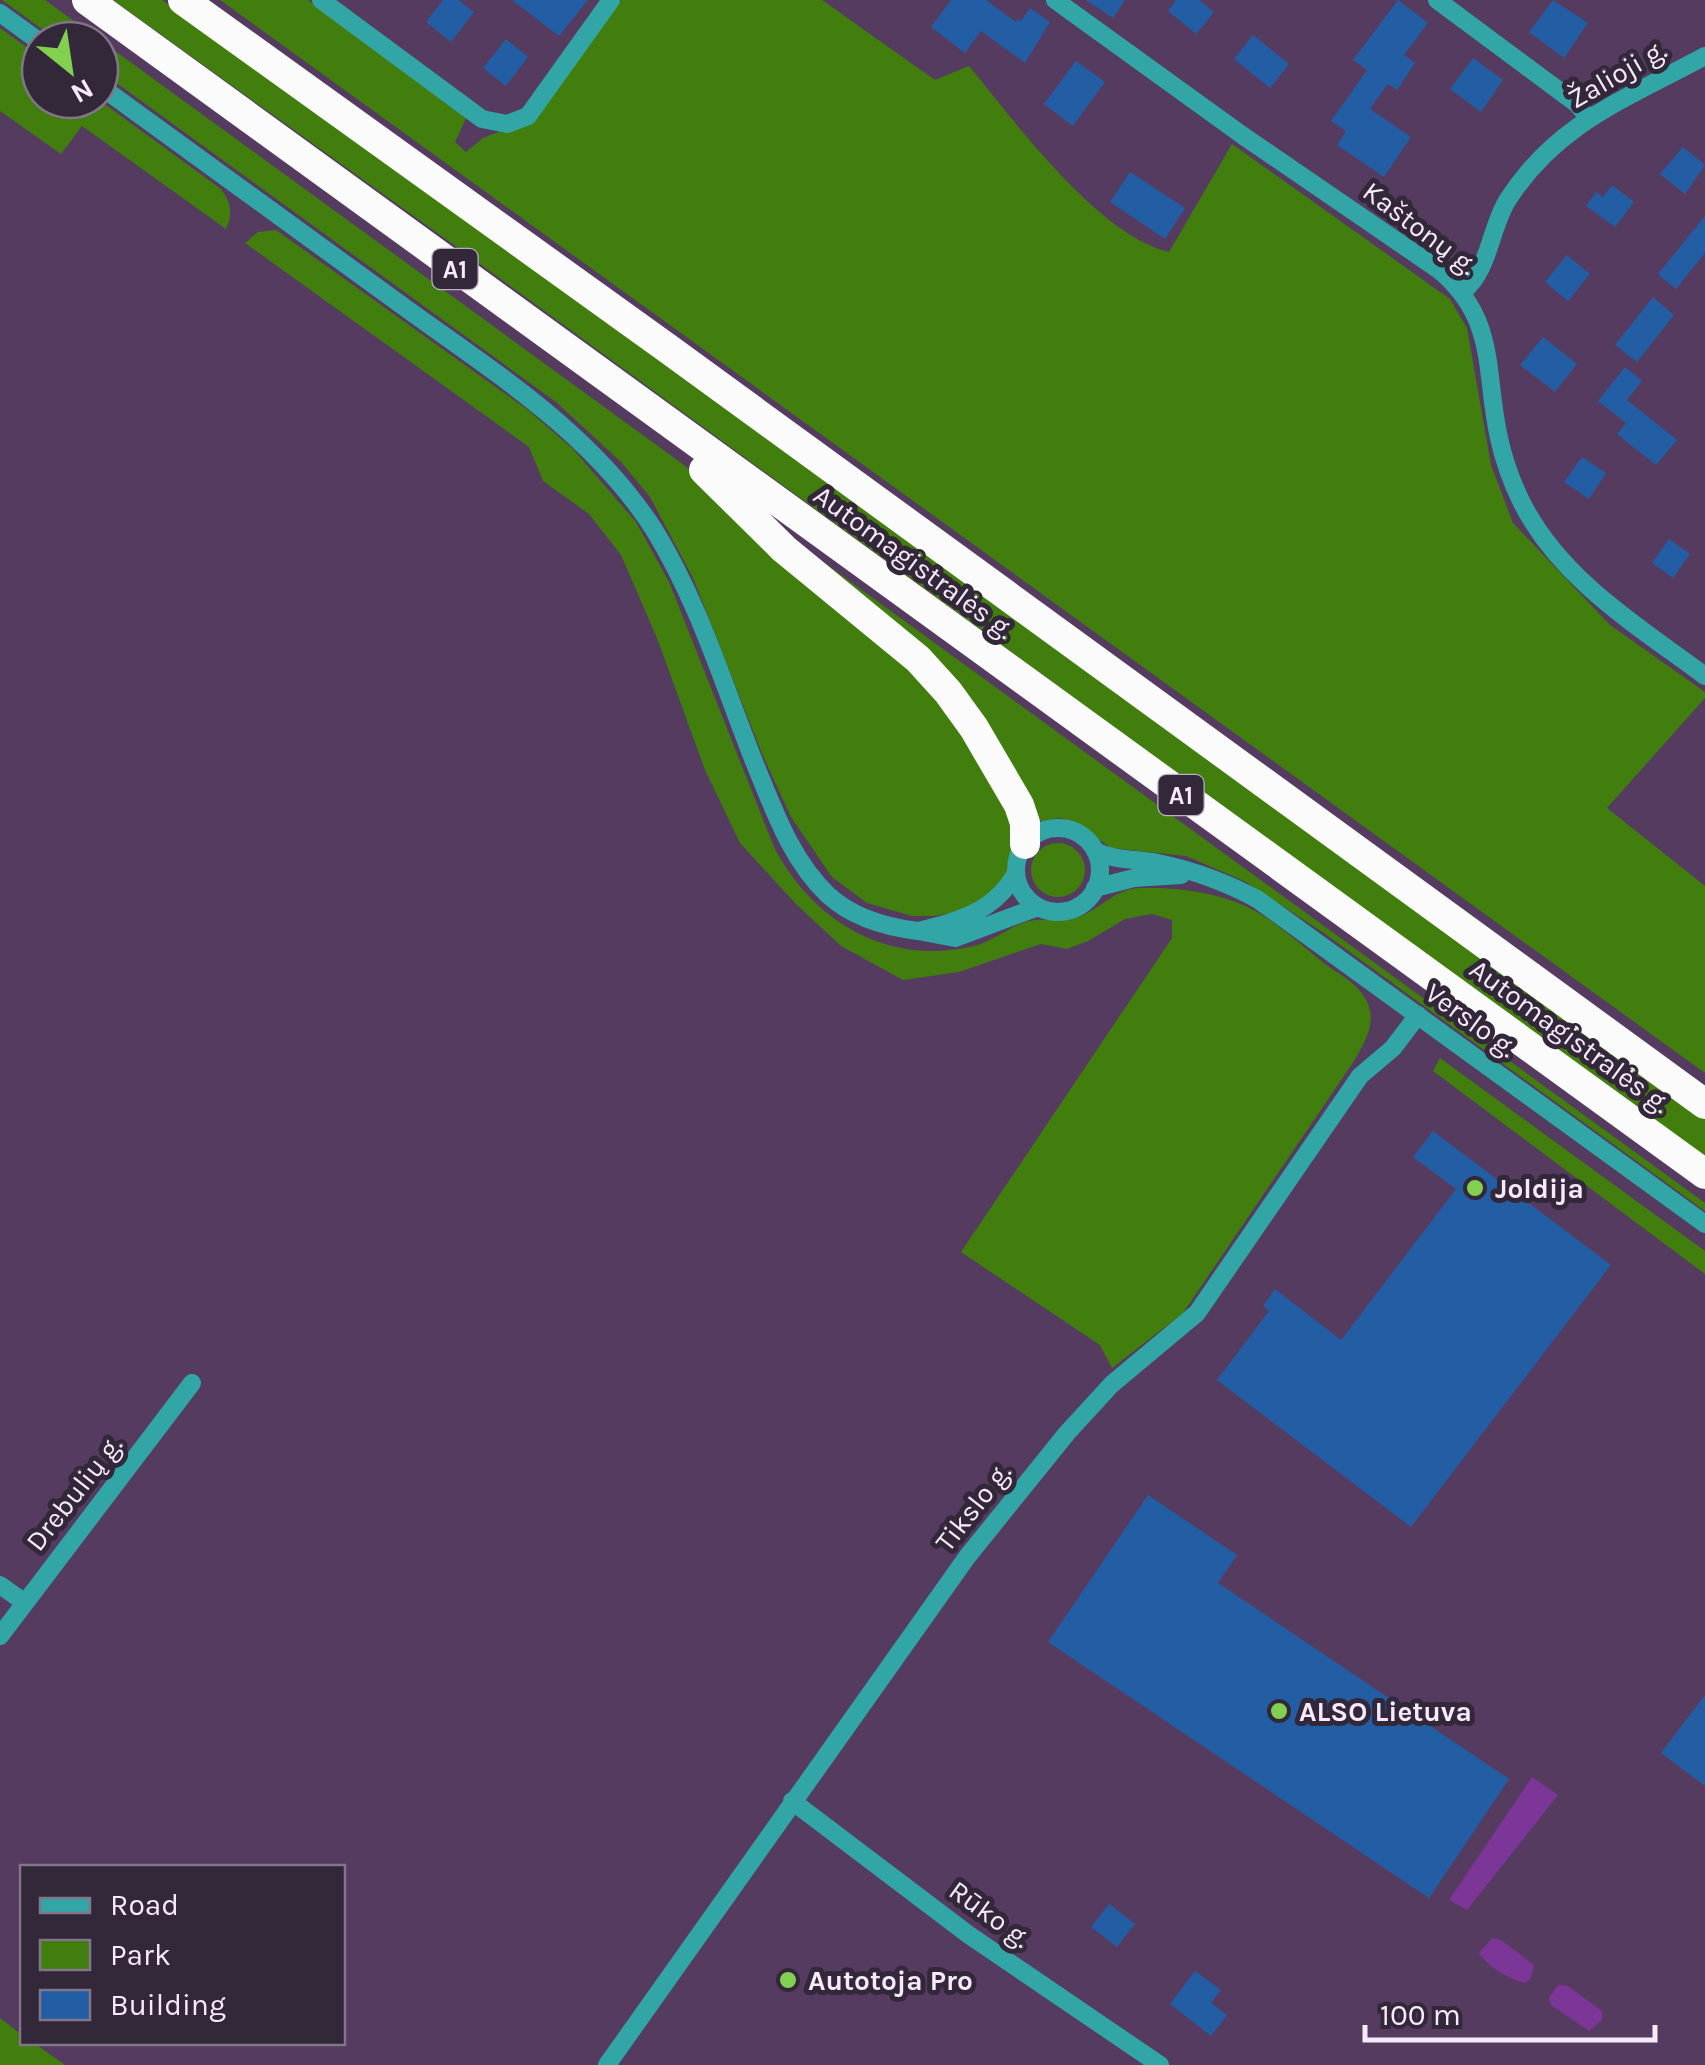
<svg xmlns="http://www.w3.org/2000/svg" width="1705" height="2065" font-family="Karla,sans-serif">
	<style>
		.green { fill: #417e0e }
		.water { fill: #7c3697 }
		.building { fill: #235ea5 }
		.lines { fill: none; stroke-linecap: round; stroke-linejoin: round }
		.street { stroke: #32a6a6; stroke-width: 18 }
		.highway { stroke: #fbfbfb; stroke-width: 30 }
		.poi-dot { fill: #82d050; stroke: #332839; stroke-width: 4 }
		.labels { text-anchor: middle; dominant-baseline: central; stroke-width: 10; stroke-linejoin: round; paint-order: stroke }
		.shield { fill: #332839; stroke: #bcb0c2; stroke-width: 2.5 }
		.shield-label { font-size: 25px; font-weight: bold; fill: #f6eafc }
		.street-label { font-size: 28px; fill: #f6eafc; stroke: #332839 }
		.poi-label { font-size: 28px; font-weight: bold; fill: #f6eafc; stroke: #332839; text-anchor: start }
	</style>
	<rect width="100%" height="100%" fill="#553b60"/>
	<path class="green" d="M2,0H45L100,40H57Z
		M113,0H162L1663,1089L1705,1119V1159L461,250Z
		M220,0H308L466,118L455,142L466,152L483,138L536,117L621,0H822L935,80L969,66C1016,123 1098,235 1169,252L1232,144L1450,299L1467,328L1491,465L1513,523L1610,625L1705,692V698L1607,808L1705,886V1073Z
		M0,28L40,57V100H99L221,189C231,202 233,214 226,229L82,126L61,154L0,111Z
		M100,40L684,465L924,676L1011,808L1014,852L1005,877L984,902L961,911L935,916H912L867,903L832,877L791,817L763,756L693,578L650,497L622,463L556,402L100,71Z
		M276,230L528,410L573,449L636,522L669,582L774,847C812,921 888,967 974,946C994,941 1010,926 1029,921C1047,917 1063,924 1081,916C1103,907 1116,888 1142,888C1180,887 1225,893 1259,913C1282,927 1304,947 1325,964C1343,977 1366,988 1370,1011C1374,1028 1362,1047 1354,1061L1183,1313L1112,1368L1100,1345L961,1252L1172,938V920L1152,914L1125,919L1088,941L1067,949L1041,944L959,972L903,980L841,946L796,904L740,843L705,770L657,638L621,555L589,514L543,481L529,447L245,243L258,232Z
		M789,537L1705,1203V1211L1324,933L1246,882L1186,856L1111,848L1075,822L1060,818L1036,822L1001,756Z
		M1031 870a27 27 0 1 1 54 0a27 27 0 1 1-54 0Z
		M1440,1058L1705,1251V1274L1433,1071Z
		M0,2018L22,2035V2042L34,2043L65,2065H0Z"/>
	<path class="water" d="M1532,1777L1558,1795L1467,1910L1449,1900Z
		M1492,1938L1501,1940L1534,1965L1531,1978L1525,1983C1510,1980 1487,1966 1479,1953Z
		M1558,1985L1568,1986L1602,2011V2020L1589,2031L1551,2005L1549,1998Z"/>
	<path class="building" d="M443,0H458L474,12L451,42L426,22Z
		M512,0H588L559,36Z
		M951,0H986L1016,22L1018,19L1021,21L1030,8L1050,22L1025,63L981,31L965,53L931,27Z
		M1086,0H1125L1113,18Z
		M1176,0H1199L1214,12L1196,34L1168,11Z
		M1398,0L1428,23L1404,55L1415,63L1397,90L1388,84L1370,109L1411,137L1384,177L1337,145L1346,131L1331,121L1367,70L1353,60Z
		M1553,0L1588,23L1564,58L1529,32Z
		M1253,35L1289,64L1270,88L1234,59Z
		M506,39L528,57L506,86L483,68Z
		M1473,58L1503,80L1481,112L1450,89Z
		M1076,61L1105,82L1073,126L1044,104Z
		M1683,147L1705,165L1685,194L1660,174Z
		M1130,172L1185,208L1165,239L1110,202Z
		M1612,185L1634,202L1615,227L1586,206L1596,192L1603,197Z
		M1705,216V253L1676,289L1658,274Z
		M1567,255L1590,274L1568,301L1545,282Z
		M1653,297L1674,315L1637,362L1615,345Z
		M1543,337L1577,364L1555,392L1520,365Z
		M1625,367L1642,381L1627,400L1677,440L1656,465L1617,434L1626,423L1598,401Z
		M1582,457L1606,473L1589,499L1564,482Z
		M1669,539L1690,554L1673,578L1652,563Z
		M1433,1131L1611,1265L1411,1527L1217,1380L1269,1311L1263,1306L1275,1289L1341,1340L1456,1189L1413,1157Z
		M1148,1495L1237,1555L1218,1583L1509,1779L1429,1898L1048,1642Z
		M1705,1695V1786L1661,1753Z
		M1109,1904L1135,1924L1117,1947L1091,1927Z
		M1195,1971L1221,1990L1211,2003L1227,2015L1211,2036L1170,2004Z"/>
	<g class="lines">
		<path class="street" d="M321,0L482,119L507,124L528,116L611,0
			M1055,0L1242,135L1439,270C1498,320 1484,371 1499,438C1504,461 1512,483 1522,503C1561,580 1638,626 1705,676
			M1437,0L1577,104L1588,117
			M0,13L40,42
			M100,86C200,158 300,231 400,304C492,371 590,431 653,528C698,600 724,686 755,764C774,810 791,860 828,895C853,918 885,927 918,931
			M1463,291C1489,271 1490,229 1507,201C1556,123 1628,98 1705,56
			M1016 870a42 42 0 1 1 84 0a42 42 0 1 1-84 0Z
			M1095,851C1115,861 1137,859 1158,863C1192,870 1227,883 1257,899L1705,1224
			M1016,873C995,911 958,922 918,931L955,938L1038,907
			M1095,888L1134,878L1181,875
			M0,1585L24,1602
			M0,1636L192,1383
			M792,1801L969,1935L1160,2065
			M607,2065L967,1557L1067,1433L1112,1384L1197,1313L1360,1076L1393,1048L1418,1015"/>
		<path class="highway" d="M87,0L1705,1174
			M183,0L667,348L1705,1104
			M704,470L784,549L918,659L948,692L974,728L1019,805L1025,823V844"/>
	</g>
	<g class="poi-dot">
		<circle cx="1475" cy="1188" r="10"/>
		<circle cx="1279" cy="1711" r="10"/>
		<circle cx="788" cy="1980" r="10"/>
	</g>
	<g class="labels">
		<g class="shield">
			<rect x="432.5" y="249" width="45" height="40" rx="8"/>
			<rect x="1158.5" y="775" width="45" height="40" rx="8"/>
		</g>
		<g class="shield-label">
			<text x="455" y="269">A1</text>
			<text x="1181" y="795">A1</text>
		</g>
		<g class="street-label">
			<text transform="translate(1617 74) rotate(-30)">Žalioji g.</text>
			<text transform="translate(1420 228) rotate(37)">Kaštonų g.</text>
			<text transform="translate(914 562) rotate(36)">Automagistralės g.</text>
			<text transform="translate(1471 1020) rotate(36)">Verslo g.</text>
			<text transform="translate(1570 1036) rotate(36)">Automagistralės g.</text>
			<text transform="translate(74 1493) rotate(-52)">Drebulių g.</text>
			<text transform="translate(973 1507) rotate(-52)">Tikslo g.</text>
			<text transform="translate(990 1914) rotate(36)">Rūko g.</text>
		</g>
		<g class="poi-label">
			<text x="1495" y="1188">Joldija</text>
			<text x="1299" y="1711">ALSO Lietuva</text>
			<text x="808" y="1980">Autotoja Pro</text>
		</g>
	</g>
	<rect x="20" y="1865" width="325" height="180" fill="#332839" stroke="#817687" stroke-width="2.5"/>
	<rect x="40" y="1898" width="50" height="15" fill="#32a6a6" stroke="#817687" stroke-width="2.5"/>
	<text x="110" y="1915" font-size="30" fill="#f6eafc">Road</text>
	<rect x="40" y="1940" width="50" height="30" fill="#417e0e" stroke="#817687" stroke-width="2.5"/>
	<text x="110" y="1965" font-size="30" fill="#f6eafc">Park</text>
	<rect x="40" y="1990" width="50" height="30" fill="#235ea5" stroke="#817687" stroke-width="2.5"/>
	<text x="110" y="2015" font-size="30" fill="#f6eafc">Building</text>
	<g transform="translate(70 70) rotate(150)"><circle r="48" fill="#332839" stroke="#817687" stroke-width="2.5"/>
	<path d="M0-8L18 38L0 25L-18 38Z" fill="#82d050"/>
	<text y="-15" font-size="28" font-weight="bold" text-anchor="middle" fill="#f6eafc">N</text>
	</g>
	<path d="M1365 2025v15h290v-15" fill="none" stroke="#f6eafc" stroke-width="5"/>
	<text x="1380" y="2025" font-size="30" fill="#f6eafc" stroke="#332839" stroke-width="8" paint-order="stroke">100 m</text>
</svg>
